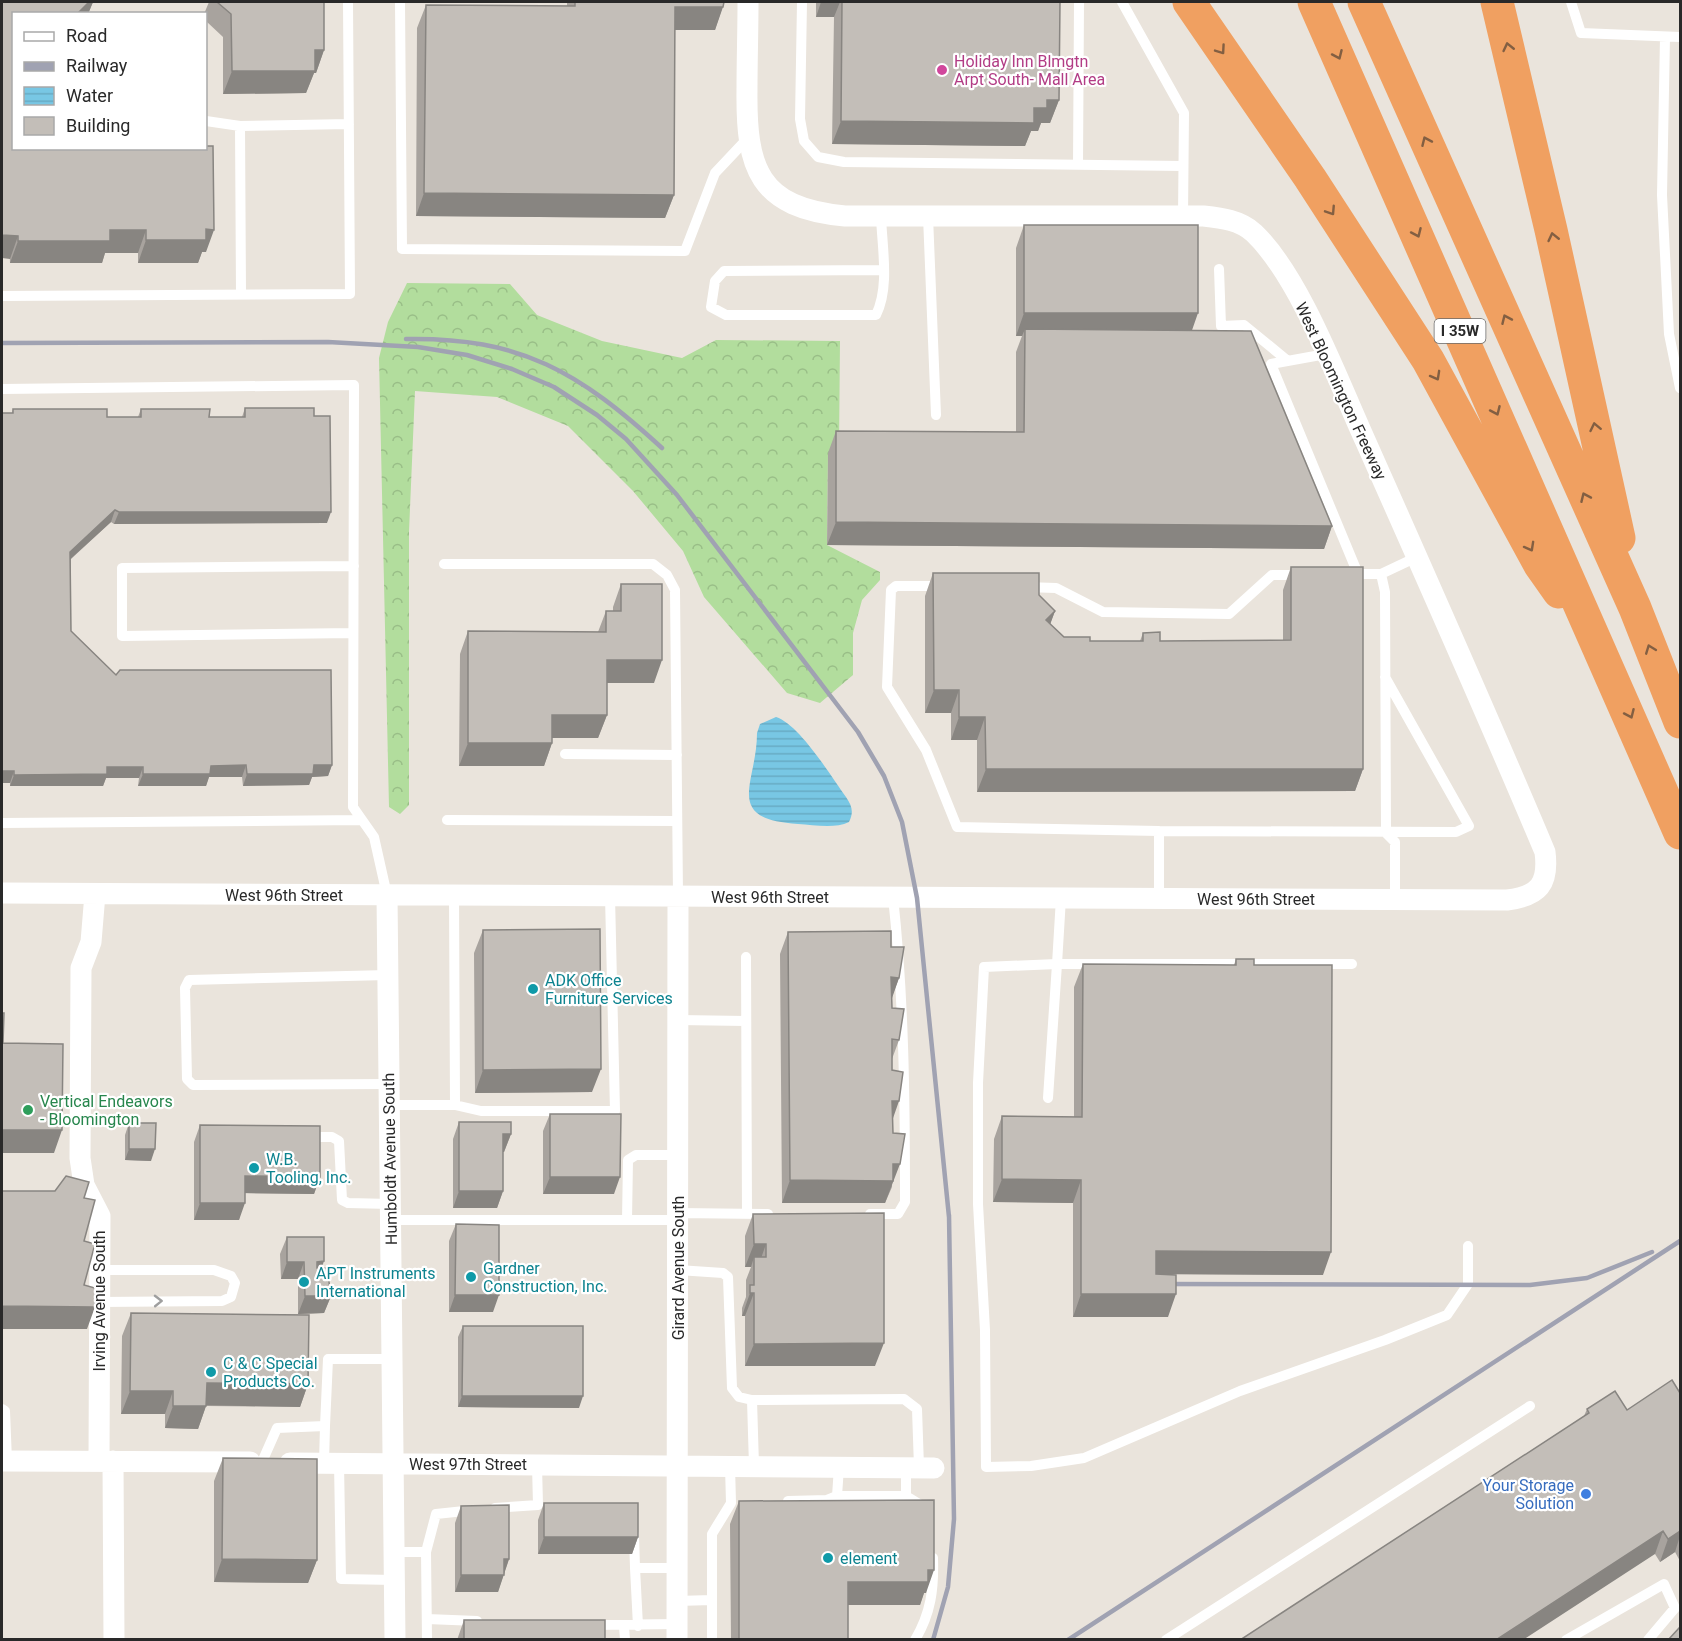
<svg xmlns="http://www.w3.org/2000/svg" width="1682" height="1641" font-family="Roboto,sans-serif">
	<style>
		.forest { fill: url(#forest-crowns) }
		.water { fill: url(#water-rules) }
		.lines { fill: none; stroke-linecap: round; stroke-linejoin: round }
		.lane { stroke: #fff; stroke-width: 10 }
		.street { stroke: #fff; stroke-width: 21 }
		.highway { stroke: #f0a061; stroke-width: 33 }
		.rail { stroke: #a0a2b2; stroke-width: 4.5 }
		.wall { fill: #a8a39e }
		.shaded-wall { fill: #888581 }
		.building { fill: #c3beb8; stroke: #888581; stroke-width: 1.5 }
		.oneway { stroke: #835f42 }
		.oneway2 { stroke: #9f9f9f }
		.hotel-dot { fill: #d1479c; stroke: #fff; stroke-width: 2 }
		.culture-dot { fill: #0f9aa8; stroke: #fff; stroke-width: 2 }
		.leisure-dot { fill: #2e9e5b; stroke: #fff; stroke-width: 2 }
		.shop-dot { fill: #3f7fe0; stroke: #fff; stroke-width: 2 }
		.labels { text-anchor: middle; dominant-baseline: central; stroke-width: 4.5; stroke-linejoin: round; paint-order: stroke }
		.shield { fill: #fff; stroke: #696969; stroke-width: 1.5 }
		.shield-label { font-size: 15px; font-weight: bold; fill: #292929 }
		.hotel-label { font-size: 16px; fill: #b23c85; stroke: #fff; text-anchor: start }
		.street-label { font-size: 16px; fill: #292929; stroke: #fff }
		.culture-label { font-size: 16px; fill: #0d838f; stroke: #fff; text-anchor: start }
		.leisure-label { font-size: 16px; fill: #27864d; stroke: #fff; text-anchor: start }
		.shop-label { font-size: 16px; fill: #366cbe; stroke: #fff; text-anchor: end }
	</style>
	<defs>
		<pattern id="forest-crowns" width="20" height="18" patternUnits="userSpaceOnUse" patternTransform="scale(1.5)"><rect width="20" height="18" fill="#b2dd9d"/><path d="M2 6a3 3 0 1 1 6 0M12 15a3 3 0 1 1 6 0" fill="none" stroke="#99be87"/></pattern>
		<pattern id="water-rules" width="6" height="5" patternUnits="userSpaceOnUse" patternTransform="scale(1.5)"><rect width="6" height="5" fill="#78c7e4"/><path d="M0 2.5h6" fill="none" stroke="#68abc4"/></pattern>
	</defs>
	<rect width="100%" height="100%" fill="#eae4dc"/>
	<path class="forest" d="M407,283L510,284L537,315L602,341L682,358L716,340L840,341L839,449L828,454L827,545L880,572V580L862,600L853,633V675L820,703L787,693L704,597L683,551L633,491L568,426L497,397L415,391L409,532V805L400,814L389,807L379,358L388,322Z"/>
	<path class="water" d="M776,717C800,725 830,775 846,797C852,806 854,812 849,822C835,829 814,825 798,824C722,819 757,784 757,733L760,724Z"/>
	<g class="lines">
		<path class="lane" d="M400,2L402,249L685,251L715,173L748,138
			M802,2L800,119L804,141L818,157L844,162L1183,166
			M1122,2L1184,113L1183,216
			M1571,2L1581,33L1680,37
			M1665,37L1662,195L1669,334L1680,388
			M206,121L240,126L349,124
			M240,126L241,294
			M1078,165L1079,2
			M881,216C882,247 890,287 876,315H726L711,307L715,281L724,271L883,270
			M928,216L936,415
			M1219,269L1221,326L1244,325L1288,361
			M2,296L350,294L348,2
			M1326,354L1271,364L1358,574
			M2,389L354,385L353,807L374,837L387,895
			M444,564H653L667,575L675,590L678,896
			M1349,574H1381L1417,557
			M1381,574L1385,592L1386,833L1395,842V899
			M941,586H896L891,590L887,687L926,750L957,827L1159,831
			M1025,587L1056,588L1103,612L1229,614L1272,575H1300
			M353,633L122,636V568L354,566
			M565,754L677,755
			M447,820L677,821
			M2,823L362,820
			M454,895L455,1105L481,1111H615L610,896
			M1061,898L1057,964H1352
			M1159,898V831L1456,832L1469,826L1385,677
			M746,957L747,1214
			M388,975L189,980L185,988L187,1079L193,1085L389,1084
			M678,1020L746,1021
			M1048,1098L1057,964L984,967L978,1083V1204L985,1330L986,1467L1031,1466L1084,1458L1240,1391L1385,1340L1447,1315L1468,1284V1246
			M389,1105H455
			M306,1137H332L339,1141L342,1200L348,1203L391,1204
			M678,1213L768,1214
			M870,1214H898L905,1202C905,1100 904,998 893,897
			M391,1220H678
			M627,1220L628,1160L636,1155H678
			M99,1270H214L231,1276L235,1283L231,1297L222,1301L99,1302
			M678,1270L723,1273L728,1277L732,1388L739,1397L752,1400L754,1466
			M752,1400L904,1399L917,1409L919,1467
			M2,1409L5,1411L7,1461
			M325,1426L328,1359H393
			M262,1462L277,1428L325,1426L324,1463
			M339,1463L341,1579L395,1580
			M837,1496H906V1467
			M906,1496L924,1507
			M788,1501L827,1500L837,1496L839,1467
			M495,1508L538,1505L537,1465
			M634,1535L635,1568H677
			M395,1552H426L427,1640
			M426,1552L436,1514L474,1510
			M635,1568L638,1626
			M677,1601L712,1600
			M427,1619L477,1621
			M592,1625L677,1624
			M624,1626L625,1640
			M712,1640V1534L731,1503L730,1466
			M915,1640C931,1613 934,1589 933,1558
			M1166,1640L1530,1406
			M1566,1640L1664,1584L1675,1608L1648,1640"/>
		<path class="street" d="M2,893L1507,900C1539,896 1549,884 1545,852C1487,714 1426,577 1365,440C1338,381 1300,277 1254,233C1240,220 1221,218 1203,216H845C758,208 746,168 747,90C747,60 748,31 748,2
			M95,894L91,942L81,968L80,1158L84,1185L100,1216L99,1461
			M387,895L395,1640
			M2,1461L250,1462
			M113,1461L114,1640
			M290,1463L934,1468
			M677,1640L678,896"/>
		<path class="highway" d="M1189,2L1310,178L1428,360L1540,565L1559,592
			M1314,2L1680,833
			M1364,2L1635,608L1680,722
			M1497,2L1551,230L1619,538"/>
		<path class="rail" d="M406,339C521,337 579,372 662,448
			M2,343L328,342L418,347L467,355L512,369L554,387L597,415L626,439L677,495L858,732L884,776L902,822L917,898L949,1217
			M1159,1284L1530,1285L1587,1278L1652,1252
			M933,1640L948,1587L954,1519L949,1215
			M1068,1640L1680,1241"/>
	</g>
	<path class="wall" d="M2,2H93L88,14H14V148L206,252H202L198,263H138V253H105L102,263H10Z
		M209,2H324V50L316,73H314L306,93L223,94V37L206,21V14H204Z
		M567,2H724L715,30H675L674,195L665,218L416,216L417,28L426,5L567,6Z
		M816,2H1060L1059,100L1050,123H1041L1038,131H1031L1025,146L832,144L834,17H816Z
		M1024,225L1192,330L1332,526L1324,549L827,545L828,453L836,431L1016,432V352L1022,336H1016V248Z
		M245,408L314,416L327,523L114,524L111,522L71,559V631L116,675L332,765L328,776L312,777L309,785L243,786L242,777H209L206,786H138L139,778H106L103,786H10V783H2L12,413L13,409L107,417H138L141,409L209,417H242Z
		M1291,567L1363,769L1355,791L977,792V740H951V713H925V596L933,573L1039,595L1055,611L1050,624L1064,637L1090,641H1140L1143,633L1160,641L1283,640V590Z
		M621,584L654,683H607V715L598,738H552V743L544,766H459L460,654L468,631L598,632L606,611H613V607Z
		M483,930L592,1092L475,1093L474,953Z
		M788,932L891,947L899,978L891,999L892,1008L899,1040L892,1059L893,1119L892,1187L885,1203H782L780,954Z
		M1236,959L1254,965L1323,1275L1156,1274L1168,1317H1073V1203L993,1202L994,1139L1002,1116L1074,1117V987L1083,964L1234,965Z
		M550,1114L614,1194H543V1131Z
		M459,1122L511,1134L504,1152H503V1191L497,1208H453V1139Z
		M129,1123L151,1161L125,1160V1135Z
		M200,1125L320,1177L314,1194L245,1193L239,1220H194V1142Z
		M753,1214L875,1366H745V1316H742V1308L746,1297V1280L751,1267H745V1236Z
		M456,1224L493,1312H449V1241Z
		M287,1237L321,1268L331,1296L324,1313L298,1314V1279H281L280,1254Z
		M131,1313L308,1384L300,1407L206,1406L198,1429L165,1428V1414H121L122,1336Z
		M463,1326L579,1408L458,1407V1337Z
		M1680,1393V1561L1675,1552L1660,1562L1655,1554L1584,1416L1587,1409L1627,1410Z
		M223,1458L317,1560L308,1583L214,1582V1481Z
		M739,1501L926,1593H924L920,1605H848V1640H731L730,1524Z
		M544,1503L638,1537L632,1554H538V1520Z
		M461,1506L509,1559L498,1592H455V1523Z
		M464,1620L605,1640H457Z"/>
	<path class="shaded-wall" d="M89,2H93L88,14H77Z
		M821,2H840L834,17H816Z
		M675,7H723L715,30H667Z
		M315,50H324L316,73H314L306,93L223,94L232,71Z
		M1047,100H1059L1050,123H1041L1038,131H1031L1025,146L832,144L841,121L1034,108Z
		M424,193L674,195L665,218L416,216Z
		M206,229L214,230L206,252H202L198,263H138L146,240Z
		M110,230H146L138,253H105L102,263H10L18,241Z
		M2,235L18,236L10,259L2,258Z
		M1024,313H1198L1190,336L1025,329L1022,336H1016Z
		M115,510L111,522L66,563L70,552Z
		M119,512H331L327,523L114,524Z
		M836,522L1332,526L1324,549L827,545Z
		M1055,611L1047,633L1046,620Z
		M607,660H662L654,683H598Z
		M934,690H959L951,713H925Z
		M552,715H607L598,738H544Z
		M959,717H985L977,740H951Z
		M468,743H552L544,766H459Z
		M246,765L242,777H209L206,786H138L143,774L211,766Z
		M314,765H332L328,776L312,777L309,785L243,786L247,774Z
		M107,767H143L139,778H106L103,786H10L14,775Z
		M986,769H1363L1355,791L977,792Z
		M2,771H14L10,783H2Z
		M891,977L899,978L891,1001Z
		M601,1069L592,1092L475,1093L483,1070Z
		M892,1101H899L891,1124Z
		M2,1130H62L54,1153H2Z
		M503,1134H511L504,1152H497Z
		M129,1149H155L151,1161L125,1160Z
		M893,1164H900L885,1203H782L790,1180Z
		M245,1176L320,1177L314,1194L239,1193Z
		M550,1177H620L614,1194H543Z
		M1002,1179L1081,1180L1073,1203L993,1202Z
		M459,1191H503L497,1208H453Z
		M200,1203H245L239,1220H194Z
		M754,1244H766L758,1267L754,1257L751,1267H745Z
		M1156,1251L1331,1252L1323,1275L1147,1274Z
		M324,1261L318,1279L317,1262Z
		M287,1262H304L298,1279H281Z
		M750,1293H754L745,1316H742Z
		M1081,1294H1176L1168,1317H1073Z
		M455,1295H499L493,1312H449Z
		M305,1296H331L324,1313L298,1314Z
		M2,1306L95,1307L87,1329H2Z
		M884,1343L875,1366H745L754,1344Z
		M207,1383L308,1384L300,1407L198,1405Z
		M130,1391H173L165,1414H121Z
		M462,1396H583L579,1408L458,1407Z
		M173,1406H206L198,1429L165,1428Z
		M1663,1531L1655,1554L1523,1640H1496Z
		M1680,1531V1536L1675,1552L1660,1562L1668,1539Z
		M544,1537H638L632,1554H538Z
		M222,1559L317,1560L308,1583L214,1582Z
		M504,1559H509L498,1592H455L461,1575Z
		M928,1570H934L926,1593H924L920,1605H840L848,1582Z"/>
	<path class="building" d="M2,2H89L77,14H14V148H206V146H213L214,230L206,229V240H146V230H110V241H18V236L2,235Z
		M217,2H324V50H315V71H232L231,14Z
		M575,2H724L723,7H675L674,195L424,193L426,5L575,6Z
		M842,2H1060L1059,100H1047V108H1034V123L841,121Z
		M1024,225H1198V313H1024Z
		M1025,329L1251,331L1332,526L836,522V431L1024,432Z
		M245,408H314V416H330L331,512H119L115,510L70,552L71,631L116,675L120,670H331L332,765H314L313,774H247L246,765L211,766L210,774H143V767H107V774L14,775V771H2V413H13V409H107V417H141V409H210L209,417H245Z
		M1291,567H1363V769H986L985,717H959V690H934L933,573H1039V595L1055,611L1046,620L1064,637H1090V641H1143V633L1160,632V641L1291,640Z
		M621,584H662V660H607V715H552V743H468V631L606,632V611H621Z
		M600,929L601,1069L483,1070V930Z
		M891,931V947H904L899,978L891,977L892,1008L904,1009L899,1040L892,1039V1070L903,1072L899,1101H892L893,1133L905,1134L900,1164H893V1181L790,1180L788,932Z
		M1236,959H1254V965H1332L1331,1252L1156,1251V1274L1176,1275V1294H1081V1180L1002,1179V1116L1082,1117L1083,964L1236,965Z
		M2,1013H4L3,1043L63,1044L62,1130H2Z
		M550,1114H621L620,1177H550Z
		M459,1122H511V1134H503V1191H459Z
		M129,1123H156L155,1149H129Z
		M200,1125L320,1126V1177L245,1176V1203H200Z
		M66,1176L89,1182L84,1198L95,1200L84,1241L95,1244L84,1285L95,1288V1307L2,1306V1191H55Z
		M884,1213V1343L754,1344V1293H750V1285H754V1257H766V1244H754L753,1214Z
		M456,1224L499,1225V1295H455Z
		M287,1237H324V1261L317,1262V1268H327L331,1296H305L304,1262H287Z
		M131,1313L309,1315L308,1384L207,1383L206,1406H173V1391H130Z
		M463,1326H583V1396H462Z
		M1672,1380L1680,1393V1531L1668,1539L1663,1531L1496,1640H1240L1589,1413L1587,1409L1615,1391L1627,1410Z
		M223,1458L317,1459V1560L222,1559Z
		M934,1500V1570H928V1582H848V1640H739V1501Z
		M544,1503H638V1537H544Z
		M509,1505V1559H504V1575H461V1506Z
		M464,1620H605V1640H464Z
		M1680,1627V1640H1668Z"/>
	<defs><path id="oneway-chevron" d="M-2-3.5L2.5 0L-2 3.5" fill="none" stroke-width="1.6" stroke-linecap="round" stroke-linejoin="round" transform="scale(1.5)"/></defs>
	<g class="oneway">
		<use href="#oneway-chevron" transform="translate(1508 47) rotate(-103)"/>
		<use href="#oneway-chevron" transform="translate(1221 50) rotate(55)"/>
		<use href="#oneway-chevron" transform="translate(1338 55) rotate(66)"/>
		<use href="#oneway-chevron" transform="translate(1426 141) rotate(-114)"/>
		<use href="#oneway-chevron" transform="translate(1331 211) rotate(57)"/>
		<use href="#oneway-chevron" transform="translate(1417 233) rotate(66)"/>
		<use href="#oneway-chevron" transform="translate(1553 237) rotate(-103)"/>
		<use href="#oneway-chevron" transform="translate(1506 319) rotate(-114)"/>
		<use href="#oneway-chevron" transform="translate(1436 376) rotate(61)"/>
		<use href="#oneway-chevron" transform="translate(1496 411) rotate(66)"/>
		<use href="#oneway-chevron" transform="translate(1595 427) rotate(-102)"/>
		<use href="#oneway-chevron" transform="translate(1585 497) rotate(-114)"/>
		<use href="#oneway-chevron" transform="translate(1530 547) rotate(61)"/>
		<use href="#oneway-chevron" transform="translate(1650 649) rotate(-111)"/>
		<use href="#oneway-chevron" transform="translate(1630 714) rotate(66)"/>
	</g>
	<use class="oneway2" href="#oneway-chevron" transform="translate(158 1301) rotate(-1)"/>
	<circle class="hotel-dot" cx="942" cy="70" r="6"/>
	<g class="culture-dot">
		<circle cx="533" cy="989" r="6"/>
		<circle cx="254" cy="1168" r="6"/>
		<circle cx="471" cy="1277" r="6"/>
		<circle cx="304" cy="1282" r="6"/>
		<circle cx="211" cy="1372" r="6"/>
		<circle cx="828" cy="1558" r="6"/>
	</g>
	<circle class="leisure-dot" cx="28" cy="1110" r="6"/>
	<circle class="shop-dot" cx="1586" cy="1494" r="6"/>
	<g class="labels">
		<rect class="shield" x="1434.5" y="319" width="51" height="24" rx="4.5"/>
		<g class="shield-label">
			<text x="1460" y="331">I 35W</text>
		</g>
		<g class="hotel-label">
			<text x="954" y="61">Holiday Inn Blmgtn<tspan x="954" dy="18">Arpt South- Mall Area</tspan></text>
		</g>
		<g class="street-label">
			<text transform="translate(1341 391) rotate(65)">West Bloomington Freeway</text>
			<text x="284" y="895">West 96th Street</text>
			<text x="770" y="897">West 96th Street</text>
			<text x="1256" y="899">West 96th Street</text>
			<text transform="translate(390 1159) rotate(-91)">Humboldt Avenue South</text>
			<text transform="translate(678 1268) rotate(-90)">Girard Avenue South</text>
			<text transform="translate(99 1301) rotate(-90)">Irving Avenue South</text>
			<text x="468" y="1464">West 97th Street</text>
		</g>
		<g class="culture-label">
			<text x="545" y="980">ADK Office<tspan x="545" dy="18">Furniture Services</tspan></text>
			<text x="266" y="1159">W.B.<tspan x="266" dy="18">Tooling, Inc.</tspan></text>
			<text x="483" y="1268">Gardner<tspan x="483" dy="18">Construction, Inc.</tspan></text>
			<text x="316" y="1273">APT Instruments<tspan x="316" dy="18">International</tspan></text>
			<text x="223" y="1363">C &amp; C Special<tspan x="223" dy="18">Products Co.</tspan></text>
			<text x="840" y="1558">element</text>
		</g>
		<g class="leisure-label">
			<text x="40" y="1101">Vertical Endeavors<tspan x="40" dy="18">- Bloomington</tspan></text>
		</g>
		<g class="shop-label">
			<text x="1574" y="1485">Your Storage<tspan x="1574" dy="18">Solution</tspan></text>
		</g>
	</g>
	<rect width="1682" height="1641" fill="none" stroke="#292929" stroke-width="6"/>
	<rect x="12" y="12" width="195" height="138" fill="#ffffff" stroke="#a9a9a9" stroke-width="1.5"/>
	<rect x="24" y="32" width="30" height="9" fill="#ffffff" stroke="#a9a9a9" stroke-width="1.5"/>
	<text x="66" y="42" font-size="18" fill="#292929">Road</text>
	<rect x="24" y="62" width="30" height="9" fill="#a0a2b2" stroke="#a9a9a9" stroke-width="1.5"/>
	<text x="66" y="72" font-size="18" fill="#292929">Railway</text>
	<rect x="24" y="87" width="30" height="18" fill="url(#water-rules)" stroke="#a9a9a9" stroke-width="1.5"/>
	<text x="66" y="102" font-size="18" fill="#292929">Water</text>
	<rect x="24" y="117" width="30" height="18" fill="#c3beb8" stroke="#a9a9a9" stroke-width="1.5"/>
	<text x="66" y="132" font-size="18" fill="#292929">Building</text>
</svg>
